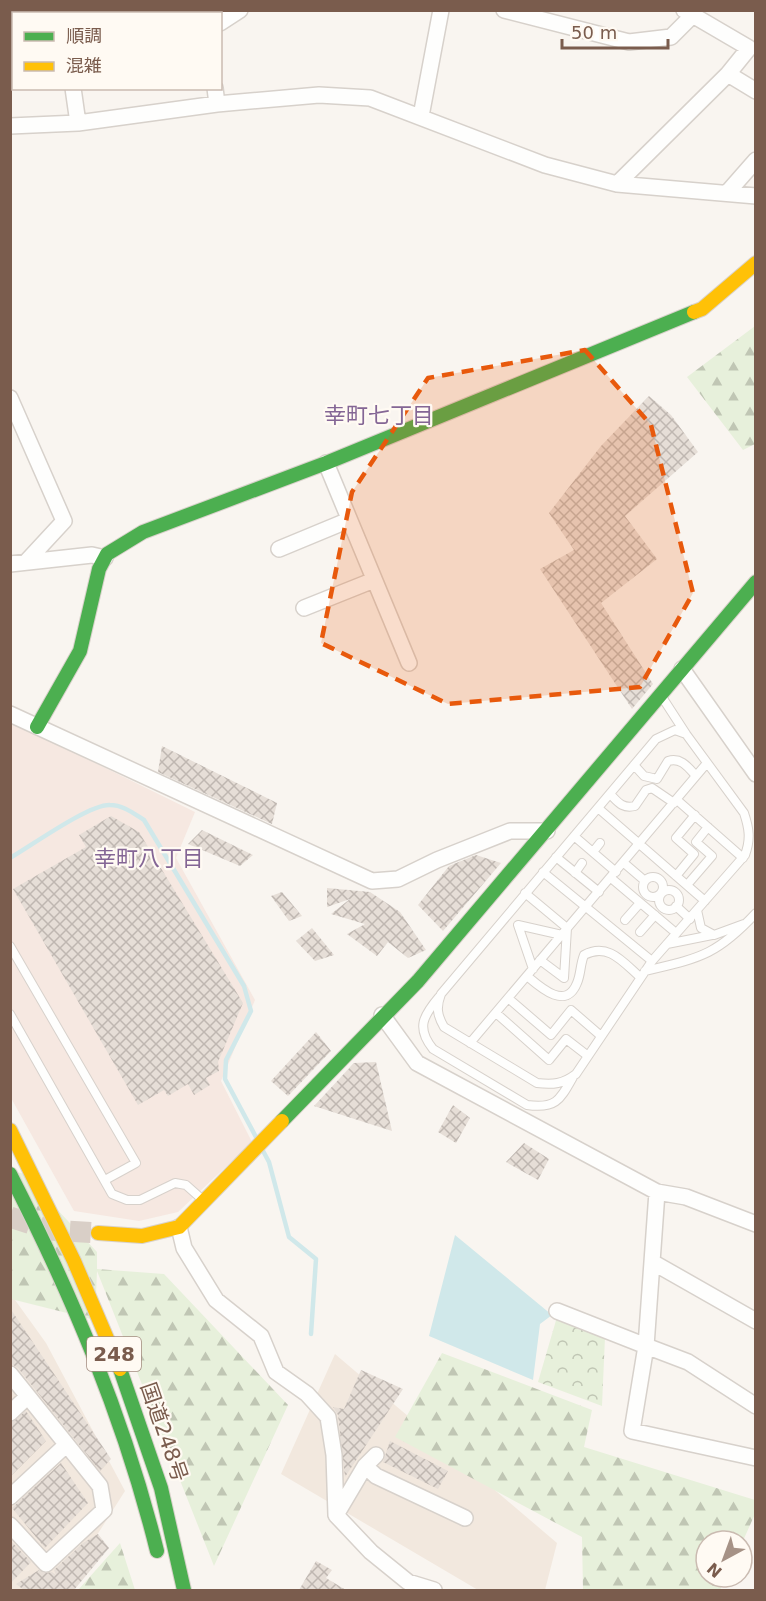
<svg xmlns="http://www.w3.org/2000/svg" width="766" height="1601" font-family="'DejaVu Sans','Noto Sans JP',sans-serif">
	<style>
		.residential { fill: #f2e8de }
		.commercial { fill: #f6e8e1 }
		.forest { fill: url(#forest-firs) }
		.park { fill: url(#park-crowns) }
		.water { fill: #d0e8ea }
		.lines { fill: none; stroke-linecap: round; stroke-linejoin: round }
		.stream { stroke: #d0e8ea; stroke-width: 4.5 }
		.building { fill: url(#building-cross-hatch) }
		.secondary-tunnel { stroke: #d9cfc7; stroke-width: 21; stroke-dasharray: 21 10; stroke-linecap: butt }
		.lane-casing { stroke: #d7d1cb; stroke-width: 10 }
		.street-casing { stroke: #d7d1cb; stroke-width: 18 }
		.fast-casing { stroke: #d9d2cb; stroke-width: 16 }
		.slow-casing { stroke: #d9d2cb; stroke-width: 16 }
		.lane { stroke: #fefefd; stroke-width: 8 }
		.street { stroke: #fefefd; stroke-width: 15 }
		.fast { stroke: #4caf50; stroke-width: 14 }
		.slow { stroke: #ffc107; stroke-width: 14 }
		.marked { fill: #e8590c; fill-opacity: 0.2; stroke: #e8590c; stroke-width: 4.5; stroke-dasharray: 12 8; stroke-linejoin: round }
		.labels { text-anchor: middle; dominant-baseline: central; stroke-width: 4.5; stroke-linejoin: round; paint-order: stroke }
		.shield { fill: #fffaf3; stroke: #a28b7f; stroke-width: 1.5 }
		.shield-label { font-size: 20px; font-weight: bold; fill: #7a5c4d }
		.street-label { font-size: 21px; fill: #7a5c4d; stroke: #fffaf3 }
		.neighbourhood-label { font-size: 22px; fill: #846695; stroke: #fffaf3 }
	</style>
	<defs>
		<pattern id="forest-firs" width="22" height="20" patternUnits="userSpaceOnUse" patternTransform="scale(1.5)"><rect width="22" height="20" fill="#e7f0db"/><path d="M5 1l3.5 6h-7zM16 11l3.5 6h-7z" fill="#c0c6b4"/></pattern>
		<pattern id="park-crowns" width="20" height="18" patternUnits="userSpaceOnUse" patternTransform="scale(1.5)"><rect width="20" height="18" fill="#e7f0db"/><path d="M2 6a3 3 0 1 1 6 0M12 15a3 3 0 1 1 6 0" fill="none" stroke="#c0c6b4"/></pattern>
		<pattern id="building-cross-hatch" width="8" height="8" patternUnits="userSpaceOnUse" patternTransform="scale(1.5)"><rect width="8" height="8" fill="#e6ded7"/><path d="M0 0l8 8M0 8l8-8" fill="none" stroke="#bfb7b1"/></pattern>
	</defs>
	<rect width="100%" height="100%" fill="#f9f5f0"/>
	<path class="residential" d="M10,1293L46,1343L125,1491L62,1590H11Z
		M335,1354L557,1543L545,1590H478L281,1474Z"/>
	<path class="commercial" d="M10,721L195,812L176,858L255,1000L221,1081L252,1142L178,1212L139,1221L74,1211L11,1098Z"/>
	<path class="forest" d="M755,326V444L743,450L687,377Z
		M10,1170L24,1174L97,1252V1269L164,1274L288,1405L214,1566L97,1271L95,1320L11,1299Z
		M442,1353L592,1410L584,1447L755,1500V1514L742,1543L706,1541V1577H726L720,1590H583L582,1537L395,1437Z
		M120,1543L135,1590H78Z"/>
	<path class="park" d="M557,1317L605,1337L602,1406L538,1382Z"/>
	<path class="water" d="M455,1235L552,1315L540,1324L533,1380L429,1336Z"/>
	<g class="lines">
		<path class="stream" d="M10,858C31,846 89,804 110,805C123,805 133,813 144,820L244,986L251,1011L226,1060L225,1079L257,1139
			M262,1149L269,1162L289,1237L316,1259L311,1334"/>
	</g>
	<path class="building" d="M649,396L671,415L698,452L625,516L657,559L601,603L653,684L632,709L540,569L574,550L549,513L601,446Z
		M162,746L277,803L272,824L158,772Z
		M111,816L139,832L243,1003L218,1062L219,1071L206,1078L210,1085L194,1095L188,1084L168,1096L164,1090L138,1105L13,889L86,847L79,835Z
		M202,830L253,855L240,866L188,844Z
		M476,855L501,863L443,931L418,905L449,866Z
		M327,888L370,892L400,912L426,950L408,958L388,942L377,956L347,934L365,924L331,914L350,899L327,907Z
		M282,892L302,916L289,921L271,896Z
		M312,928L334,955L315,961L296,941Z
		M316,1032L331,1051L288,1096L271,1081Z
		M376,1062L392,1131L314,1106L354,1063Z
		M453,1105L470,1118L456,1143L438,1132Z
		M524,1143L549,1159L538,1180L506,1162Z
		M10,1308L111,1459L100,1471L18,1368L10,1363Z
		M361,1370L403,1389L345,1477L338,1415L333,1407L344,1409Z
		M26,1411L46,1441L10,1477V1423Z
		M390,1441L448,1471L438,1489L383,1462Z
		M61,1463L88,1503L45,1548L12,1508Z
		M98,1534L109,1548L74,1590H24L16,1584L39,1570L44,1573L52,1572L56,1575L54,1570L83,1543Z
		M10,1540L31,1562L10,1584Z
		M316,1561L332,1570L326,1578L346,1590H299Z"/>
	<g class="lines">
		<path class="secondary-tunnel" d="M10,1217L49,1230L98,1233"/>
		<defs>
			<path id="lane" d="M662,697L686,734
				M675,730L686,734L744,813C749,828 751,839 745,855L652,961L576,1074C563,1084 553,1085 537,1083L444,1027C437,1015 436,1007 441,994L656,739Z
				M634,765L644,776L657,779L668,761C681,757 688,767 696,776
				M610,794C618,802 622,809 635,806L646,790L652,788L674,803
				M677,800L743,858
				M598,808L705,901
				M574,836L616,872
				M593,852L600,843
				M556,857L599,892
				M624,863L645,881
				M543,872L652,961
				M575,873L582,863
				M676,876L694,854L676,838L695,815
				M643 887a10 10 0 1 1 20 0a10 10 0 1 1-20 0Z
				M611,878L676,933
				M687,885L712,856L696,842L708,827
				M659 900a10 10 0 1 1 20 0a10 10 0 1 1-20 0Z
				M525,893L567,928L564,978L540,960
				M676,906L690,919
				M697,910L701,928L714,935L744,924
				M625,920L640,903
				M640,932L655,915
				M667,944L712,935
				M10,946L136,1163L105,1180
				M533,969L518,925L562,935
				M645,971C699,958 716,956 756,913
				M527,976C540,987 566,1011 577,983C581,974 580,965 584,955C608,942 623,962 640,977
				M439,997C423,1016 416,1028 433,1049L527,1105C556,1109 560,1100 573,1077
				M508,998L551,1035L571,1010L601,1036
				M496,1013L549,1060L566,1039L588,1056
				M10,1014L112,1194L127,1200H140L175,1183L186,1185L204,1201
				M470,1043L707,763"/>
			<path id="street" d="M62,10V14
				M504,10L629,42L671,37L691,17
				M684,10L749,48L728,74
				M220,23L240,10
				M73,88L78,123
				M215,88L217,104
				M421,116L441,10
				M10,126L78,123L217,104L319,95L370,98L545,165L617,184L756,196
				M617,184L728,74L756,91
				M727,193L756,160
				M10,398L64,521L26,562
				M326,463L409,663
				M279,549L349,520
				M10,564L92,555L105,558
				M304,608L374,580
				M682,669L756,774
				M10,714L372,881L398,879L437,860L510,831H547
				M382,1015L417,1063L657,1192L686,1197L756,1224
				M657,1192L646,1346L688,1362L756,1406
				M179,1227L184,1248L216,1300L261,1336L276,1372L307,1394L328,1417L334,1455L336,1515L371,1552L408,1582L434,1590
				M654,1263L756,1321
				M557,1311L646,1346L632,1431L756,1458
				M10,1374L100,1486L104,1510L46,1564L10,1525
				M10,1413L27,1397
				M365,1466L376,1476L465,1518
				M10,1497L66,1445
				M336,1515L365,1466L376,1455"/>
			<path id="fast" d="M37,727L80,651L99,569L107,554L143,532L326,463L694,312
				M282,1121L418,981L756,582
				M10,1174C72,1295 124,1418 157,1551
				M120,1369L161,1488L184,1590"/>
			<path id="slow" d="M694,312L702,309L756,263
				M10,1130L74,1261L120,1369
				M98,1233L142,1236L179,1227L282,1121"/>
		</defs>
		<use href="#lane" class="lane-casing"/>
		<use href="#street" class="street-casing"/>
		<use href="#fast" class="fast-casing"/>
		<use href="#slow" class="slow-casing"/>
		<use href="#lane" class="lane"/>
		<use href="#street" class="street"/>
		<use href="#fast" class="fast"/>
		<use href="#slow" class="slow"/>
	</g>
	<path class="marked" d="M585,350L651,425L693,593L640,687L448,704L321,643L352,492L428,378Z"/>
	<g class="labels">
		<rect class="shield" x="87" y="1337" width="54" height="34" rx="4.5"/>
		<g class="shield-label">
			<text x="114" y="1354">248</text>
		</g>
		<g class="street-label">
			<text transform="translate(164 1432) rotate(71)">国道248号</text>
		</g>
		<g class="neighbourhood-label">
			<text x="379" y="415">幸町七丁目</text>
			<text x="149" y="858">幸町八丁目</text>
		</g>
	</g>
	<rect width="766" height="1601" fill="none" stroke="#7a5c4d" stroke-width="24"/>
	<rect x="12" y="12" width="210" height="78" fill="#fffaf3" stroke="#cabbb1" stroke-width="1.5"/>
	<rect x="24" y="32" width="30" height="9" fill="#4caf50" stroke="#cabbb1" stroke-width="1.5"/>
	<text x="66" y="42" font-size="18" fill="#7a5c4d">順調</text>
	<rect x="24" y="62" width="30" height="9" fill="#ffc107" stroke="#cabbb1" stroke-width="1.5"/>
	<text x="66" y="72" font-size="18" fill="#7a5c4d">混雑</text>
	<g transform="translate(724 1559) rotate(221)"><circle r="28" fill="#fffaf3" stroke="#cabbb1" stroke-width="1.5"/>
	<path d="M0-4.5L10 22L0 15L-10 22Z" fill="#a69286"/>
	<text y="-9" font-size="16" font-weight="bold" text-anchor="middle" fill="#7a5c4d">N</text>
	</g>
	<path d="M562 39v9h106v-9" fill="none" stroke="#7a5c4d" stroke-width="3"/>
	<text x="571" y="39" font-size="18" fill="#7a5c4d" stroke="#fffaf3" stroke-width="4.5" paint-order="stroke">50 m</text>
</svg>
